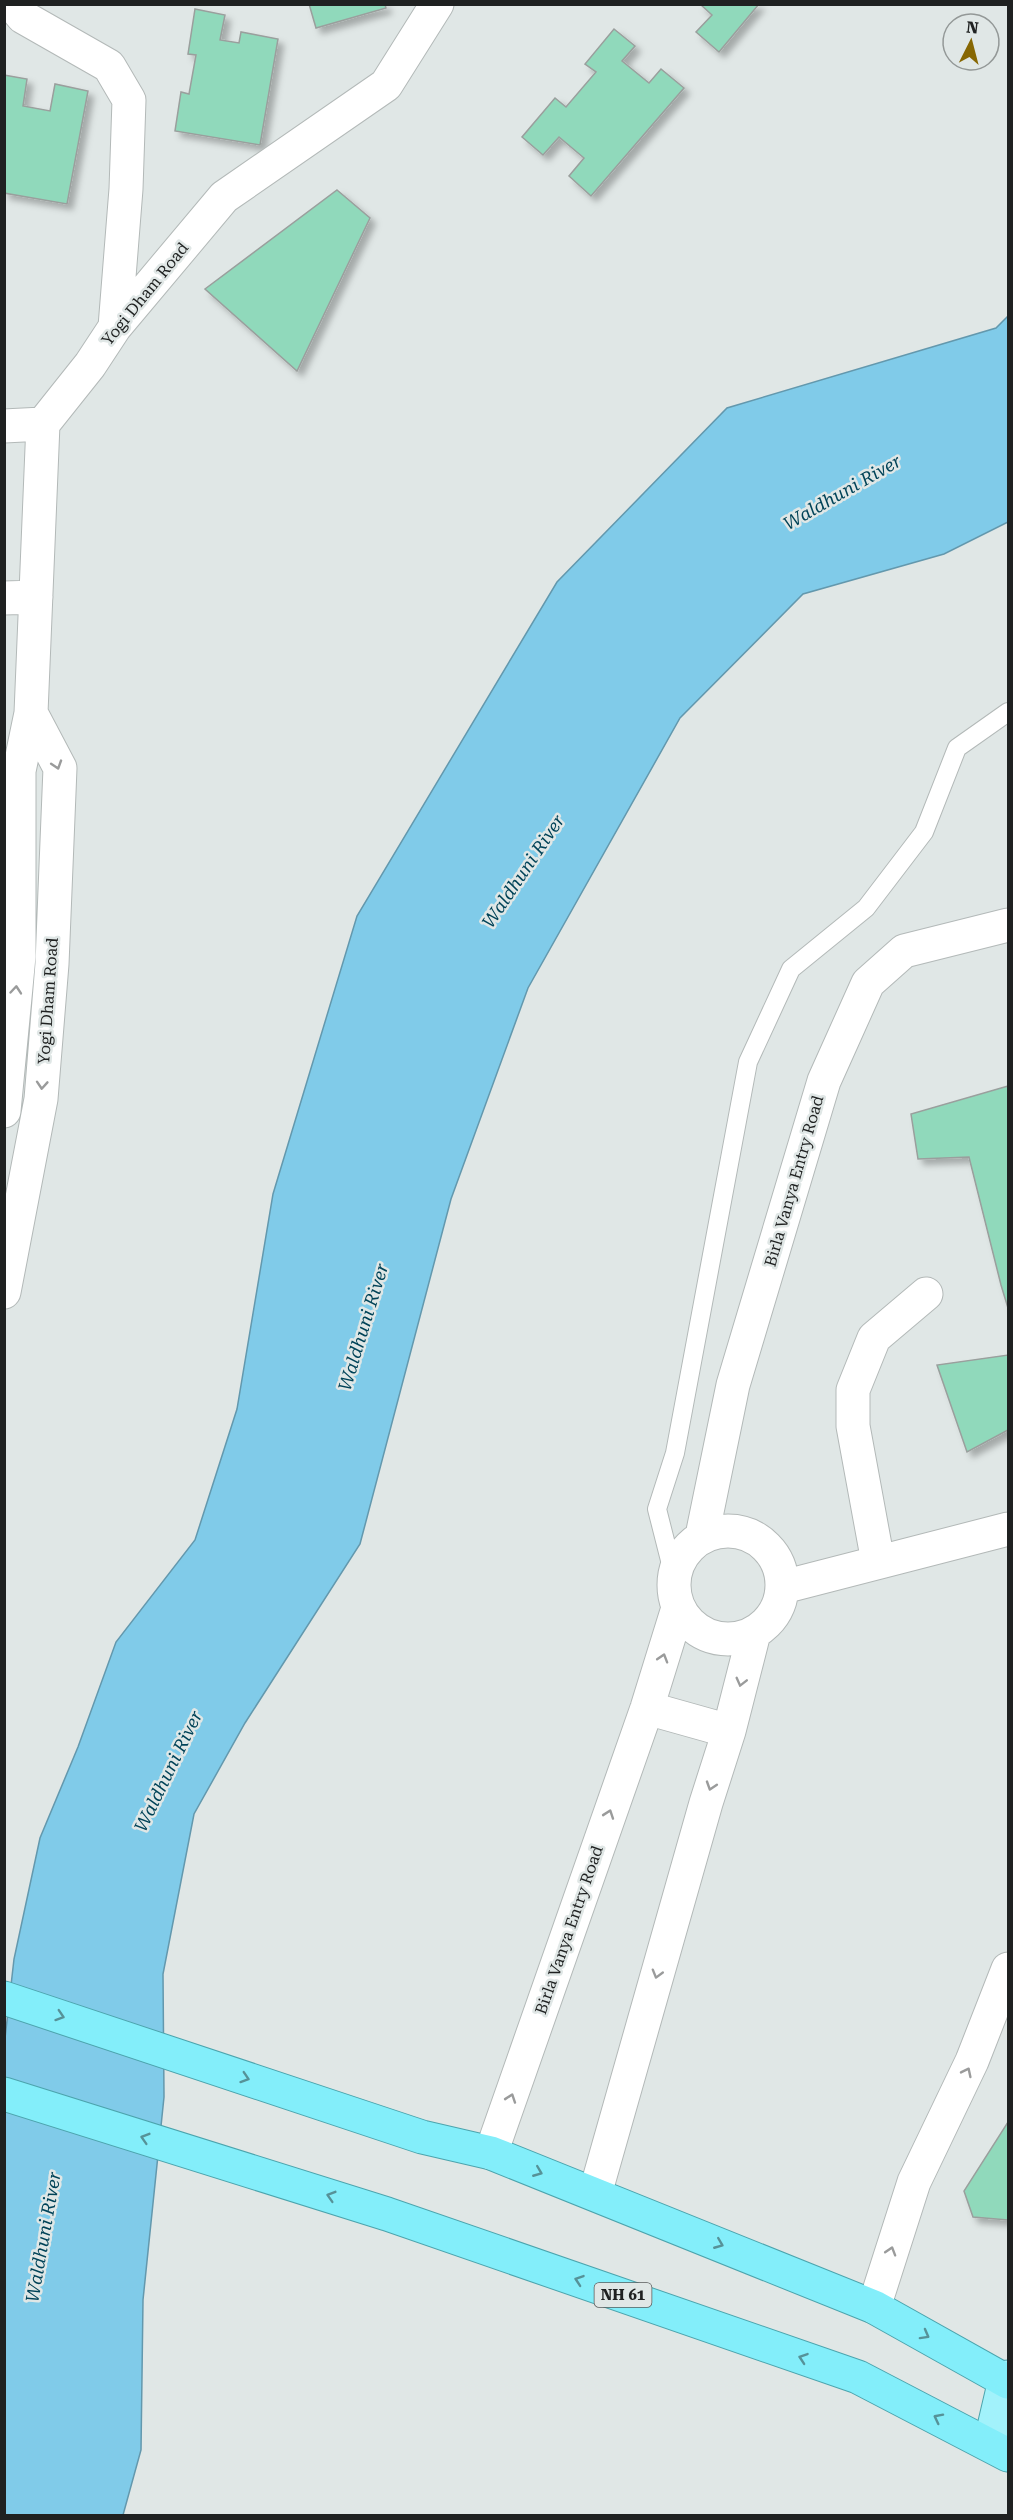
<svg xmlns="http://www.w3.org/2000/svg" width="1013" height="2520" font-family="'Roboto Serif',serif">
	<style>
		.water { fill: #80cbe9; stroke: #6398ad; stroke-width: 1.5 }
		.building { fill: #90d9bb; stroke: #9a9f9d; stroke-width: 1.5; filter: url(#shadow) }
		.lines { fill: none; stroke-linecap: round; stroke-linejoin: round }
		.service-casing { stroke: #b3b9b8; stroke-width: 20 }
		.minor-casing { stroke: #b3b9b8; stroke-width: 35 }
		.primary-casing { stroke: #4ca4ad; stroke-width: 35 }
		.trunk-casing { stroke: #4ca4ad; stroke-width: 35 }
		.service { stroke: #fff; stroke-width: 18 }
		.minor { stroke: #fff; stroke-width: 33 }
		.primary { stroke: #a2f2fb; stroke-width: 33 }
		.trunk { stroke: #83eefa; stroke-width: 33 }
		.oneway { stroke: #9a9b9b }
		.oneway2 { stroke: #569298 }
		.labels { text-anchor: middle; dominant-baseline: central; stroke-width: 5; stroke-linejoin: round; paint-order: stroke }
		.shield { fill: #e0e7e6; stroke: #595c5c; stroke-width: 1.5 }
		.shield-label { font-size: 15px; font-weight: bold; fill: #1f2121 }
		.street-label { font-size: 16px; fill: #1f2121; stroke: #e0e7e6 }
		.water-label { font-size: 18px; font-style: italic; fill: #004358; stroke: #e0e7e6 }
	</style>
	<defs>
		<filter id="shadow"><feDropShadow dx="5.5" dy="5.5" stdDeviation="3" flood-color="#0004"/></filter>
	</defs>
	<rect width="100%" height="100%" fill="#e0e7e6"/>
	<path class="water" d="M1008,316V522L944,554L803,594L680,718L528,988L451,1199L360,1544L245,1723L194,1814L163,1974L164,2097L143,2300L141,2450L123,2515L5,2516L4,2047L14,1959L40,1838L78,1747L116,1642L195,1540L237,1409L273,1194L357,916L557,582L727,408L996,328Z"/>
	<path class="building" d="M309,4H385L386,8L316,28Z
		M700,4H759L719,52L696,32L712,15Z
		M195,9L225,15L220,40L239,43L241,32L278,39L260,145L175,131L181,92L189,94L196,55L188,54Z
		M614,29L635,46L622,61L649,83L661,69L684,88L591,196L569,176L584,158L559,137L543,155L522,137L555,98L566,107L596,72L585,64Z
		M4,75L27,79L23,106L50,111L55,84L88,91L67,204L4,193Z
		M337,190L370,218L297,371L205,289Z
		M1008,1086V1308L1001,1285L969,1157L918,1159L911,1114Z
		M1008,1355V1430L967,1452L937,1365Z
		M1008,2122V2220L973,2217L964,2191Z"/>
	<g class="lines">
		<defs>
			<path id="service" d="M674,1576L657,1509L675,1453L748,1062L791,969L866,908L924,832L957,748L1008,712"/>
			<path id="minor" d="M12,4L23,17L109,66L129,100L126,189L115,327
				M4,426L43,424
				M4,598L36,597
				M4,1111L19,956V771L31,713L43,424L90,365L115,327L224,197L386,85L437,4
				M4,1292L41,1099L52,964L60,768L31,713
				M674 1585a54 54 0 1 1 108 0a54 54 0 1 1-108 0Z
				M702,1536L733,1385L824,1081L868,983L904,951L1008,925
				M878,1562L853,1426V1390L874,1338L926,1294
				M783,1587L1008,1529
				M647,1708L729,1731
				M491,2153L647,1708L678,1608
				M595,2194L706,1803L729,1731L754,1633
				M874,2307L914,2182L972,2061L1008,1969"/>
			<path id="primary" d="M990,2444L1005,2380L1008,2377"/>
			<path id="trunk" d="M4,1998L422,2137L491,2153L874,2307L1008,2382
				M4,2094L387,2214L858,2377L1008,2455"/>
		</defs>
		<use href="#service" class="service-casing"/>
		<use href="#minor" class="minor-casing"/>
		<use href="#primary" class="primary-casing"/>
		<use href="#trunk" class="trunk-casing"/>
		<use href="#service" class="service"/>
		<use href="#minor" class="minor"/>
		<use href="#primary" class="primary"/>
		<use href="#trunk" class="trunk"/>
	</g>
	<defs><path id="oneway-chevron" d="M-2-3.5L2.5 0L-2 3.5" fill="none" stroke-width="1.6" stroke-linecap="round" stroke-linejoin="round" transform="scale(1.5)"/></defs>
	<g class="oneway">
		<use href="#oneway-chevron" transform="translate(57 765) rotate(72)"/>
		<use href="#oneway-chevron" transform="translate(16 990) rotate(-85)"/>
		<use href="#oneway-chevron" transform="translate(42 1085) rotate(94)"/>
		<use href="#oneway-chevron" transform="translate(663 1658) rotate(-73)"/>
		<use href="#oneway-chevron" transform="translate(741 1682) rotate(104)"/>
		<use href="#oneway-chevron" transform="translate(711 1786) rotate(108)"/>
		<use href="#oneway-chevron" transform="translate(609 1814) rotate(-71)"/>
		<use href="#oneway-chevron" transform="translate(657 1974) rotate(106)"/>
		<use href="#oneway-chevron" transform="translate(967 2072) rotate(-64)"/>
		<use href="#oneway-chevron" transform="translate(511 2098) rotate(-71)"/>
		<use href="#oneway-chevron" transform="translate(891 2251) rotate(-73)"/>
	</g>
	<g class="oneway2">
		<use href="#oneway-chevron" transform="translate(60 2016) rotate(18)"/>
		<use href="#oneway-chevron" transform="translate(245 2078) rotate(18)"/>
		<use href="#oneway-chevron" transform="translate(145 2138) rotate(-163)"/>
		<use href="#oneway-chevron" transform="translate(538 2172) rotate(22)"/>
		<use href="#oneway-chevron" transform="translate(331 2196) rotate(-163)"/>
		<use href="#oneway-chevron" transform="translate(719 2244) rotate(22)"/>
		<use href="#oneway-chevron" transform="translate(579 2280) rotate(-161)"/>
		<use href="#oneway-chevron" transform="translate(925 2335) rotate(29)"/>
		<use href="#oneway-chevron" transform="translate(803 2358) rotate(-161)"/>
		<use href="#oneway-chevron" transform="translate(938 2418) rotate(-153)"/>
	</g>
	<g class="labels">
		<rect class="shield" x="594.5" y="2283" width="57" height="24" rx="4.5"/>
		<g class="shield-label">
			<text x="623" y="2295">NH 61</text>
		</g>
		<g class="street-label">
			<text transform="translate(145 294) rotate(-51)">Yogi Dham Road</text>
			<text transform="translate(48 1001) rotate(-86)">Yogi Dham Road</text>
			<text transform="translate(794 1181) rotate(-74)">Birla Vanya Entry Road</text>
			<text transform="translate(569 1930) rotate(-71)">Birla Vanya Entry Road</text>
		</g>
		<g class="water-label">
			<text transform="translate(842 492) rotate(-30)">Waldhuni River</text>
			<text transform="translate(523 871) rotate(-56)">Waldhuni River</text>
			<text transform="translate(363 1327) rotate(-73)">Waldhuni River</text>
			<text transform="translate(168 1771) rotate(-64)">Waldhuni River</text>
			<text transform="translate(43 2237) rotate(-80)">Waldhuni River</text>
		</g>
	</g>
	<rect width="1013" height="2520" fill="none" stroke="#1f2121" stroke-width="12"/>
	<g transform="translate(971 42) rotate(6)"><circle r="28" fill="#e0e7e6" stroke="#939897" stroke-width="1.5"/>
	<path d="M0-4.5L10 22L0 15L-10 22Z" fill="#876703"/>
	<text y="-9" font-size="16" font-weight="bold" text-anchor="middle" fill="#1f2121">N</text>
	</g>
</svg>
